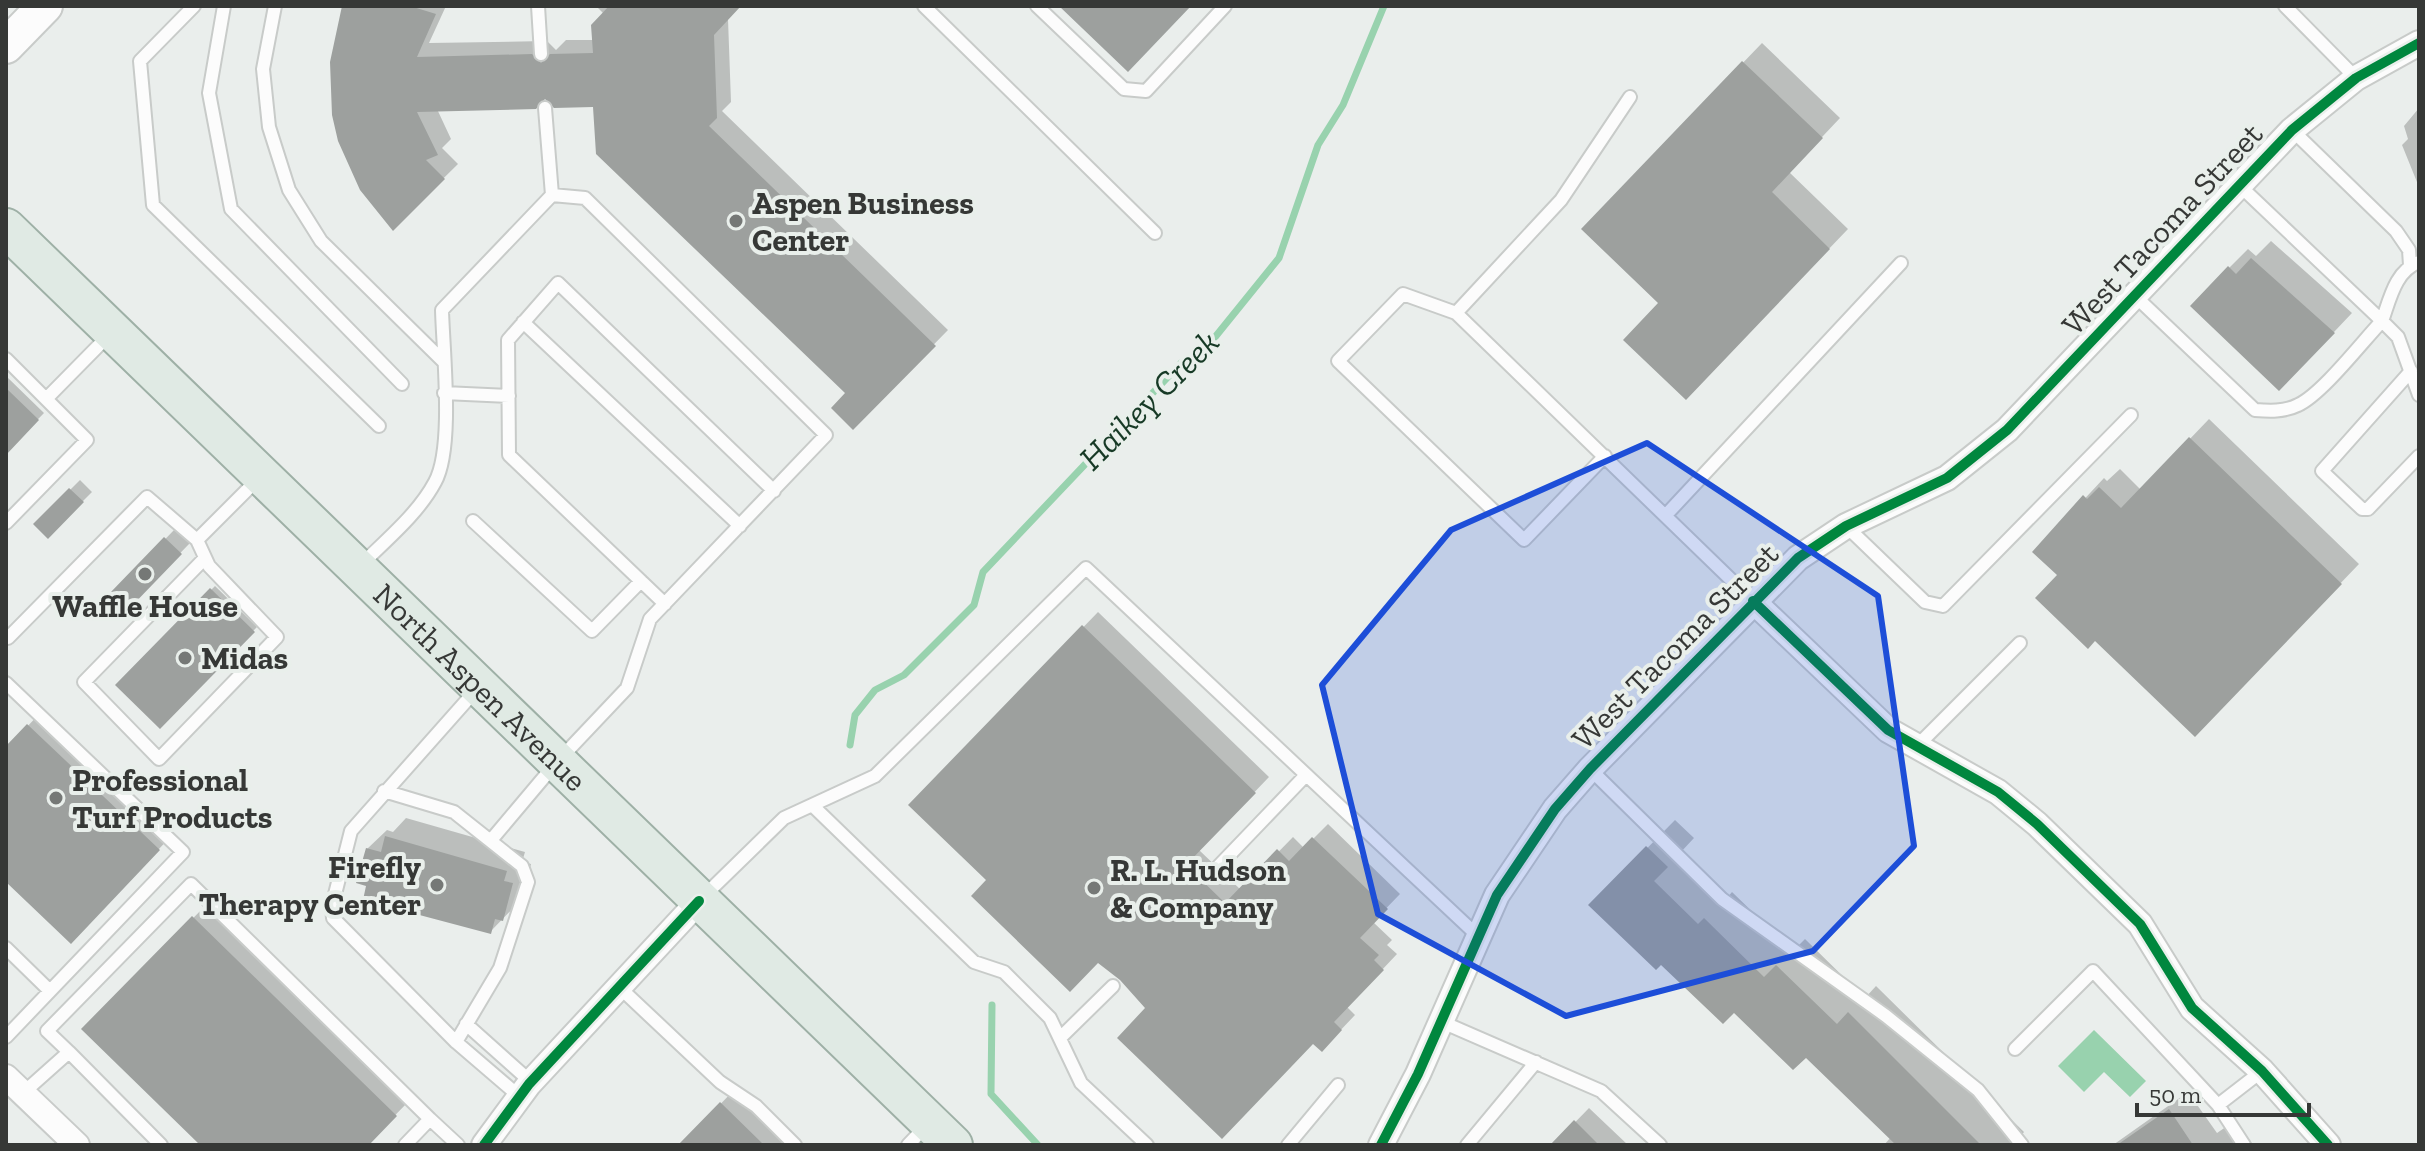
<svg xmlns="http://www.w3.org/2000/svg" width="2425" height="1151" font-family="'Zilla Slab',serif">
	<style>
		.water { fill: #98d2ae }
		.shadow { fill: #0003 }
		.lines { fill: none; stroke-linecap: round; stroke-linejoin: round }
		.stream { stroke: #98d2ae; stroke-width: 7 }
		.building { fill: #9da09e }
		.lane-casing { stroke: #c8cbc9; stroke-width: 16 }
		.street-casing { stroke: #c8cbc9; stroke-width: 28 }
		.secondary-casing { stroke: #c8cbc9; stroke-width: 38 }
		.primary-casing { stroke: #9eb0a6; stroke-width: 42 }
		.lane { stroke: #fcfcfc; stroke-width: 12 }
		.street { stroke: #fcfcfc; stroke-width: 24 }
		.secondary { stroke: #fcfcfc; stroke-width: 34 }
		.primary { stroke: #e0eae4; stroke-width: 38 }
		.cycleway-casing { stroke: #e9efeb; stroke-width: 15 }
		.cycleway { stroke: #00873e; stroke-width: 10 }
		.marked { fill: #1d4ed8; fill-opacity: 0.2; stroke: #1d4ed8; stroke-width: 6; stroke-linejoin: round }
		.poi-dot { fill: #757876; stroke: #e9efeb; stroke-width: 3 }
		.labels { text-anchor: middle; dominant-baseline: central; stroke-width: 8; stroke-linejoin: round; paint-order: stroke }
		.poi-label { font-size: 32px; font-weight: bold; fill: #363836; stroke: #e9efeb; text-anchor: start }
		.street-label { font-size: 32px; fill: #363836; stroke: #e9efeb }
		.water-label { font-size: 34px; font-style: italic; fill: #173a26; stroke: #e9efeb }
	</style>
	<rect width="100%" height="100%" fill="#eaeeec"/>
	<path class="water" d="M2094,1030L2146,1081L2130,1097L2104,1072L2084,1092L2058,1066Z"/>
	<path class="shadow" d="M345,6H446L429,43L547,41L556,50L566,40H594L604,14L596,6H739L728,19L731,102L722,111L948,330L853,427L848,393L595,105L545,97L437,109L451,139L442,148L458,164L393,228Z
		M1762,43L1840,118L1789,172L1848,229L1705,378L1661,303L1583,229Z
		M2419,108V187L2402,145L2408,139L2404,126Z
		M2271,241L2352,313L2298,370L2229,268L2248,249L2256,256Z
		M6,376L44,413L6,452Z
		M2209,419L2359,564L2214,715L2035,552L2104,478L2107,481L2120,469L2141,490Z
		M80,480L92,492L48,536L36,524Z
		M175,529L190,543L127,608L112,594Z
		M215,586L257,627L160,726L118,685Z
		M1098,612L1269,777L1199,850L1241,890L1293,837L1304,848L1328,824L1400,894L1373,922L1392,940L1387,945L1397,954L1347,1007L1355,1015L1336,1035L1314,1041L1148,1009L1121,979L989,880L911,805Z
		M42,711L173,834L86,927L6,880V749Z
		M406,818L525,852L522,862L531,864L521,900L490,932L369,885L367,849L387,830L393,832Z
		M1675,820L1694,838L1680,853L1727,898L1732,892L1793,951L1805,939L1865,998L1876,986L2024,1132L2014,1145H1884L1891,1137L1806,1055L1661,962L1591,905Z
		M207,904L409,1101L366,1145H202L84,1029Z
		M735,1089L793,1145H681Z
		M2188,1092L2217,1133L2236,1120L2253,1145H2113Z
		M1589,1108L1628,1145H1553Z"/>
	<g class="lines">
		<path class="stream" d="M850,745L855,715L875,690L904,675L974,605L983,572L1183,361L1203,352L1279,258L1318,145L1343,105L1384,6
			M992,1005L991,1094L1038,1145"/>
	</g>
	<path class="building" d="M342,6H410L436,14L417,57L532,54L541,63L550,54L593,53L591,25L609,6H741L714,35L717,118L709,126L936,346L853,430L831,408L845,393L596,154L593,107L554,108L545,99L536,109L417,112L438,155L426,160L445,179L393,231L360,190L338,141L332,115L330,62Z
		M1059,6H1191L1128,72Z
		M1742,61L1823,138L1772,192L1830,249L1686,400L1623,340L1658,303L1581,229Z
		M2251,258L2335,333L2279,391L2190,306L2228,266L2236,274Z
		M6,388L39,420L6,455Z
		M2189,437L2342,584L2195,737L2095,641L2088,649L2035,598L2057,575L2032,552L2083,495L2087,499L2099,487L2121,508Z
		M69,488L84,502L48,539L33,524Z
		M164,537L182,554L127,611L109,594Z
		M210,588L255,632L160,729L115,685Z
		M1082,625L1256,793L1186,865L1225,903L1277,849L1289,861L1312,837L1388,909L1360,938L1379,955L1374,960L1384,970L1334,1022L1342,1030L1322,1052L1313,1044L1222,1139L1117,1038L1145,1008L1120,980L1098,963L1070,992L971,896L986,880L908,805Z
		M27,724L160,850L71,944L6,882V746Z
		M385,836L507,871L504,881L513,883L503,921L495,919L491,934L363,900L366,886L356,883L366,848L381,852Z
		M1646,846L1668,867L1654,881L1698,924L1704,918L1764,977L1776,965L1837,1024L1848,1012L1981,1145H1896L1806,1058L1793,1070L1734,1013L1723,1024L1661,965L1656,970L1588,905Z
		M192,916L397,1116L369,1145H200L81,1029Z
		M720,1102L764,1145H678Z
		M2169,1109L2193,1145H2117Z
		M1574,1120L1599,1145H1550Z"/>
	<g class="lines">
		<defs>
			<path id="lane" d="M194,6L140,61L153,205L379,426
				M224,6L209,93L231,209L402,384
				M275,6L263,69L269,127L289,190L321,241L443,361
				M538,6L541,54
				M924,6L1155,233
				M1037,6L1124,89L1146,91L1225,6
				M2285,6L2356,78
				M1630,97L1561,200L1456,313L1753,601
				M2292,130L2396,231L2409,250L2410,265
				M2419,262C2395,271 2390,299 2382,321L2398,337L2419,395
				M2135,296L2255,410C2269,411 2284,412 2298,405C2322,394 2362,342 2382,321L2238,184
				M1456,313L1403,294L1338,361L1524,540L1605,456
				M523,322L740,526
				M6,359L87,440L6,523
				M2411,371L2322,471L2362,509H2368L2419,456
				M444,393L509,396
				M46,399L111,333
				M1666,515L1901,263
				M473,521L592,631L641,581
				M1846,526L1925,602L1943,606L2131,415
				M197,540L209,566L277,637L159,759L84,682L205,558
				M361,565C386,540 418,514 435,482C454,448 443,351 442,310L552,195L545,108
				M665,604L509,455L508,340L558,283L774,491
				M8,638L147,497L197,540L258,479
				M6,683L183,852L6,1037
				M476,690L351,831L332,906L333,918L456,1042L519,1096
				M1916,747L2020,643
				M1590,769L1722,899L1886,1016L1978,1090L2022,1145
				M384,791L454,812L522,866L528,882L500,968L456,1042
				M812,805L974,962L1004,972L1050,1018L1081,1083L1147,1145
				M492,839L556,763L627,688L650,619L826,435L585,198L552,195
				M1214,871L1306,775
				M703,897L784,818L875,776L1086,568L1479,937
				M6,948L50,991
				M617,985L720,1082L756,1106L795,1145
				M1442,1022L1601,1091L1660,1145
				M466,1024L531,1082
				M1060,1038L1113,986
				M2015,1049L2093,971L2218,1105L2244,1145
				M69,1052L161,1145
				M23,1093L69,1052L47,1031L191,884L430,1119L405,1145
				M2218,1105L2262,1071
				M430,1119L458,1145
				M908,1145L928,1124
				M1288,1145L1338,1085
				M1467,1145L1536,1062"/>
			<path id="street" d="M1753,601L1888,730L1998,792L2037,824L2140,924L2192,1008L2262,1071L2328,1145
				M6,1077L77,1145
				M484,1145L529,1084L699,901
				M1381,1145L1418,1074L1497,895L1555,809L1590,769L1798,558L1846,526L1947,478L2007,430L2292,130L2356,78L2419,43"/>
			<path id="secondary" d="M6,46L45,6"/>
			<g id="primary">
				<path id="s1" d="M6,228L953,1145"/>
			</g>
		</defs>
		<use href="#lane" class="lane-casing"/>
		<use href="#street" class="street-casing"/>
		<use href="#secondary" class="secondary-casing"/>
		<use href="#primary" class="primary-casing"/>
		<use href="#lane" class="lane"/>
		<use href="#street" class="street"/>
		<use href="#secondary" class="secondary"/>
		<use href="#primary" class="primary"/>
		<defs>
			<path id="cycleway" d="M1753,601L1888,730L1998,792L2037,824L2140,924L2192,1008L2262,1071L2328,1145
				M484,1145L529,1084L699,901
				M1381,1145L1418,1074L1497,895L1555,809L1590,769L1798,558L1846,526L1947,478L2007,430L2292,130L2356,78L2419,43"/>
		</defs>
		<use href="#cycleway" class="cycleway-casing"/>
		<use href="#cycleway" class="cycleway"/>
	</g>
	<path class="marked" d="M1647,443L1878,596L1914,846L1813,951L1566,1016L1378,914L1322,685L1451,530Z"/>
	<g class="poi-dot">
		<circle cx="736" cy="221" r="8"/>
		<circle cx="145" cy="574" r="8"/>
		<circle cx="185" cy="658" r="8"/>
		<circle cx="56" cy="798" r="8"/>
		<circle cx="437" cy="885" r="8"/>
		<circle cx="1094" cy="888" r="8"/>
	</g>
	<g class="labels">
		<g class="poi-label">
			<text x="752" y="203">Aspen Business<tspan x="752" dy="37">Center</tspan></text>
			<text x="145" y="606" text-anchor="middle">Waffle House</text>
			<text x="201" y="658">Midas</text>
			<text x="72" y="780">Professional<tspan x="72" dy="37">Turf Products</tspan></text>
			<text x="421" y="867" text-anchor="end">Firefly<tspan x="421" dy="37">Therapy Center</tspan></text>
			<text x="1110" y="870">R. L. Hudson<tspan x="1110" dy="37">&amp; Company</tspan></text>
		</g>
		<g class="street-label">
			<text transform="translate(2162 229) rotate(-47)">West Tacoma Street</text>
			<text transform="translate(1675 646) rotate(-45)">West Tacoma Street</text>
			<text stroke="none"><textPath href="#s1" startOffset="660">North Aspen Avenue</textPath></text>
		</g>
		<g class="water-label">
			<text transform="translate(1149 400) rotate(-45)">Haikey Creek</text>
		</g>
	</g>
	<rect width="2425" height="1151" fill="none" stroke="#363836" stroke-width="16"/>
	<path d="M2137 1103v12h172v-12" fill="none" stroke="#363836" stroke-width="4"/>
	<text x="2149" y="1103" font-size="24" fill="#363836" stroke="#e9efeb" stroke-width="6" paint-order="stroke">50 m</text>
</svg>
